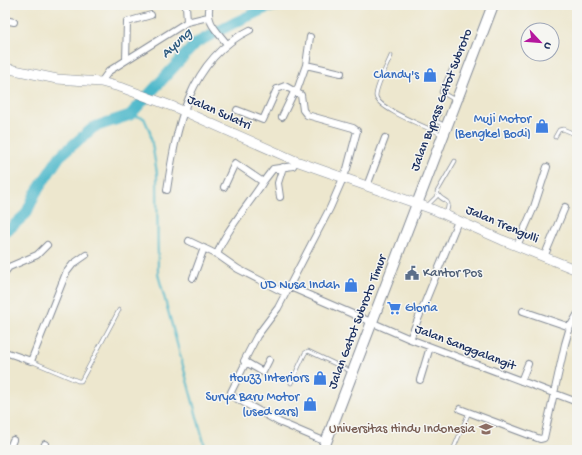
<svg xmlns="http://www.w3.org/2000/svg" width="582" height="455" font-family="'Gochi Hand',sans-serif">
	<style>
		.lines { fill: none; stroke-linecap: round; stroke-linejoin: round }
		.stream { stroke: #4db8ca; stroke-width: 2 }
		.river { stroke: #4db8ca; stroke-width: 11 }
		.service-casing { stroke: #848b96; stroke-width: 4.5 }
		.minor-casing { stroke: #848b96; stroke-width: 8 }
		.secondary-casing { stroke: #848b96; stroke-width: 10 }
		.trunk-casing { stroke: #848b96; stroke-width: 12 }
		.service { stroke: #fff; stroke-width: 3 }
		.minor { stroke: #fff; stroke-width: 6 }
		.secondary { stroke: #fff; stroke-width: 9 }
		.trunk { stroke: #fff; stroke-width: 10 }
		.labels { text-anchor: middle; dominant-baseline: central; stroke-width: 3; stroke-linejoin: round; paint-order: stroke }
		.shop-label { font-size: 13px; fill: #366cbe; stroke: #f6f6f2; text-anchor: end }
		.street-label { font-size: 13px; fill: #1b2f5e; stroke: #f6f6f2 }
		.service-label { font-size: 13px; fill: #4e5e75; stroke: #f6f6f2; text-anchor: start }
		.education-label { font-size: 13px; fill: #785e54; stroke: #f6f6f2; text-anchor: end }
		.water-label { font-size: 14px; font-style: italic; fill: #2a587e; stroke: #f6f6f2 }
	</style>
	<rect width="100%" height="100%" fill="#f6f6f2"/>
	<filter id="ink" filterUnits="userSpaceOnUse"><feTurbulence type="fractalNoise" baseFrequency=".025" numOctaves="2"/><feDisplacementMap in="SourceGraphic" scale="8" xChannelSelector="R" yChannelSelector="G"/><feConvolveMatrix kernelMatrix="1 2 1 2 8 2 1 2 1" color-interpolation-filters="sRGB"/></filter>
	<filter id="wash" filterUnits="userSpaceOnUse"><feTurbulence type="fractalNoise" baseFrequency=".012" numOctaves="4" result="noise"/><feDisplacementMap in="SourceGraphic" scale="16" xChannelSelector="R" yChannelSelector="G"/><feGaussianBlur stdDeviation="0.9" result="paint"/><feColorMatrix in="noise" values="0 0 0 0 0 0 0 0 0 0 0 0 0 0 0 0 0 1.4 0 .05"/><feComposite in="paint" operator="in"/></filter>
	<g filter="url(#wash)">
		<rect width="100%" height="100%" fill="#ede7ce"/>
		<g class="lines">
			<path class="stream" d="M130,115L144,118L150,132L157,173L158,274L206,450"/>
			<path class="river" d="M5,233L26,214L35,194L60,156L94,127L130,115L196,43L234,23L266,8L280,5"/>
		</g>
	</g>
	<g filter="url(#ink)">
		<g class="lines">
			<defs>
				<path id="service" d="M391,56C387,65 376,87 376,96C377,109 429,128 441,134
					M452,68L441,92L455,100
					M439,114L436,121L446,126
					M555,137L559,130L563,129L577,135
					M428,205L438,195
					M446,213C453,196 441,204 437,192L455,161
					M31,361L78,381H81L119,310
					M291,383L305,353L308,351L350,371
					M453,450L469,412"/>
				<path id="minor" d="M186,5L187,22
					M210,5C205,22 217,31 227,44
					M5,20L14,22
					M126,60L127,22L151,15
					M306,65L341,73
					M101,82L109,71L187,22L208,17
					M296,93L306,65L310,37
					M237,110L263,120L277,89L285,86L301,95L303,110L307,115L353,128L357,131L347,169L330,208L278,308L257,336L244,361L263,372L269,360
					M282,117L294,92
					M263,182L273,169L293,166L296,161
					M367,186L385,138
					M224,187L235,163L263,182C256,195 216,243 218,255L238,269L285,293
					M167,190C176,129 188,60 250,30
					M280,197L278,183L283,167
					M189,241L218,255
					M517,246L534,207L547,167
					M544,257L565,207
					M5,272L9,267L37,255L47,245
					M193,278L204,248
					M288,286L410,339L577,402
					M523,311L570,327
					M410,339L458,221
					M5,352L31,361L66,273L73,264L86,255
					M246,362L231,392L232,396L279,422L326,442
					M420,380L430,347
					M521,381L528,364
					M460,409L540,439L544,438L565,344L570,327L577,315
					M9,450L13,440
					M43,450L45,444"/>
				<path id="secondary" d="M5,68L57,79L101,82L123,88L174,107L296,161L432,209L502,240L577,270"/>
				<path id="trunk" d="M323,450L493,5"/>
			</defs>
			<use href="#service" class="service-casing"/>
			<use href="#minor" class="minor-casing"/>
			<use href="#secondary" class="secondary-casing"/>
			<use href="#trunk" class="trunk-casing"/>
			<use href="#service" class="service"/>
			<use href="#minor" class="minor"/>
			<use href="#secondary" class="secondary"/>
			<use href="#trunk" class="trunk"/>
		</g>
	</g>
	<defs>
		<symbol id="shop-bare" viewBox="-9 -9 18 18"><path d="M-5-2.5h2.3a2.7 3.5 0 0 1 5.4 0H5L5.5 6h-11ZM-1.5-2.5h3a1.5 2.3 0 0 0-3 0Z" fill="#3f7fe0" stroke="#f6f6f2" stroke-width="2.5" paint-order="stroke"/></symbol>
		<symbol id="civic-bare" viewBox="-9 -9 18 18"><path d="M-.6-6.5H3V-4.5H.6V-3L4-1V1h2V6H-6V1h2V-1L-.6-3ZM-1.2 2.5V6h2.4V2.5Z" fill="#5c6f8a" stroke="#f6f6f2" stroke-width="2.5" paint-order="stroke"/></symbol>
		<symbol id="supermarket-bare" viewBox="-9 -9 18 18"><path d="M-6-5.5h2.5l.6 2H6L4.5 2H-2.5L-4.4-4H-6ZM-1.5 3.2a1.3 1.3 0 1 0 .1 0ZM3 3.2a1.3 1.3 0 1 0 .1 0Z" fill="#3f7fe0" stroke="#f6f6f2" stroke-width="2.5" paint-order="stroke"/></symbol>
		<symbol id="university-bare" viewBox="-9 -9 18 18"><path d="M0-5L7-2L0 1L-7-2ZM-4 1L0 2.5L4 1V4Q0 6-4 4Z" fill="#8d6e63" stroke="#f6f6f2" stroke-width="2.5" paint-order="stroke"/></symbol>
	</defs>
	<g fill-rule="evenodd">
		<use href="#shop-bare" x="420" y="65" width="20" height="20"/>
		<use href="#shop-bare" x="532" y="116" width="20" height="20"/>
		<use href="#civic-bare" x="402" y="263" width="20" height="20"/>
		<use href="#shop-bare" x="341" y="275" width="20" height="20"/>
		<use href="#supermarket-bare" x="384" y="298" width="20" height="20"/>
		<use href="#shop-bare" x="310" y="368" width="20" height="20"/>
		<use href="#shop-bare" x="300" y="394" width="20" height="20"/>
		<use href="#university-bare" x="476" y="419" width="20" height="20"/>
	</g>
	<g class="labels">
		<g class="shop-label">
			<text x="419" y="75">Clandy's</text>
			<text x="531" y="119">Muji Motor<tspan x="531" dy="15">(Bengkel Bodi)</tspan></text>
			<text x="340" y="285">UD Nusa Indah</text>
			<text x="405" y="308" text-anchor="start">Gloria</text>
			<text x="309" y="378">Houzz Interiors</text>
			<text x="299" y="397">Surya Baru Motor<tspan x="299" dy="15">(used cars)</tspan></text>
		</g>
		<g class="street-label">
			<text transform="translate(442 100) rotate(-69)">Jalan Bypass Gatot Subroto</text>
			<text transform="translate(219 113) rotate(24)">Jalan Sulatri</text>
			<text transform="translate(502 225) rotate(23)">Jalan Trengulli</text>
			<text transform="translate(358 322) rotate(-69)">Jalan Gatot Subroto Timur</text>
			<text transform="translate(465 348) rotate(21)">Jalan Sanggalangit</text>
		</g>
		<g class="service-label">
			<text x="423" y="273">Kantor Pos</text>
		</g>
		<g class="education-label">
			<text x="475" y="429">Universitas Hindu Indonesia</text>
		</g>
		<g class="water-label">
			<text transform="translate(177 44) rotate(-43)">Ayung</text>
		</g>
	</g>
	<rect width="582" height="455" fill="none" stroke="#f6f6f2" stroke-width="20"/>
	<g transform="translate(540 42) rotate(116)"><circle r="19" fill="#f6f6f2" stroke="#9ea6b7"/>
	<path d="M0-3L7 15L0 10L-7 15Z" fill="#b5179e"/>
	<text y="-6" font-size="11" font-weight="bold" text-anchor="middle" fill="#1b2f5e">U</text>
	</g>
</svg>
